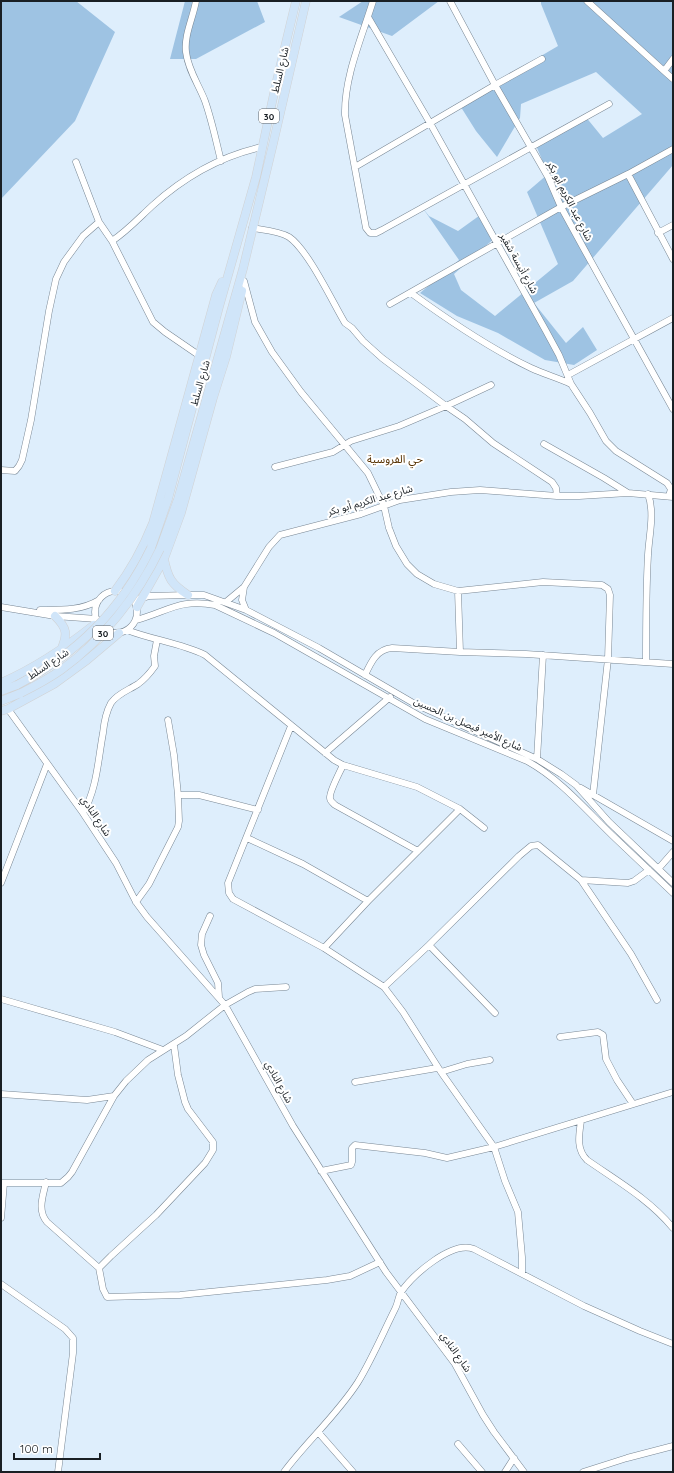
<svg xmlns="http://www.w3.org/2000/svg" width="674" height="1473" font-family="Quicksand,'Noto Sans Arabic',sans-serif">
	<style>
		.green { fill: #9ec3e3 }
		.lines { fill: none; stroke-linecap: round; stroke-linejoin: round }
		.minor-casing { stroke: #798794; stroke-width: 7 }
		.major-casing { stroke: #d1d2d3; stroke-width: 9 }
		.minor { stroke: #fff; stroke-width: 6 }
		.major { stroke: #d0e5f9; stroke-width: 8 }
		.major-bridge-casing { stroke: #d1d2d3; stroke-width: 9; stroke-linecap: butt }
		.major-bridge { stroke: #d0e5f9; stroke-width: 8 }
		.labels { text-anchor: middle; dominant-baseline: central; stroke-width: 4; stroke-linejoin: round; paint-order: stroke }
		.shield { fill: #fff; stroke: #5e6266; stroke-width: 1 }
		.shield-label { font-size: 9px; font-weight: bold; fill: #191f24 }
		.street-label { font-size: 10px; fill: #191f24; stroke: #fff }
		.neighbourhood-label { font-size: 11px; fill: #553000; stroke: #fff }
	</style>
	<rect width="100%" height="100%" fill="#deeefc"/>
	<path class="green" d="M1,1H76L115,32L75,121L1,199Z
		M185,1H257L265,22L196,59H170Z
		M363,1H439L392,36L339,17Z
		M541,1H673V165L573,281L534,303L566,343L583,327L597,350L574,365L545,360L498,333L457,316L420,293L459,260L422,207L429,216L458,231L483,213L497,236L454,274L461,290L495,316L558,264L527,192L548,174L535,143L585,116L603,138L642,114L596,72L521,104L520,118L497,157L476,131L459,104L558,46L541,4Z"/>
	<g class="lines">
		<defs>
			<path id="minor" d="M196,1C193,18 184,35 186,52C188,70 199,85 205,101C212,121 216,141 221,161
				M373,1C362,37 344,77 345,115L366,228L370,233H376L382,230L609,104
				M450,1L495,85L548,177L561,207L584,249L673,409
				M587,1L664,71L673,59
				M368,17L430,123L546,331L559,355L571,384L590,413L606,441L616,451L667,483L671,489L669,496
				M664,71L673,79
				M76,162L99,222
				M355,167L495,85L542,59
				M628,174L673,259
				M252,228C264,230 279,231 289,237C308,250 332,301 345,323L352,328L363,341L382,358L446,406L465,419L493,443L552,482L556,488L557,496
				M658,233L673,225
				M112,241L153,322L165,332L200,356
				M244,281L255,322L272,352L301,392L368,473L384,506L389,528L396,546L407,564L417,574L434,584L458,591L543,582L602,585L608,589L610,595L608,659L593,795
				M411,293C448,320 489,348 531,368C544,374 558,378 571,384
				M390,304L561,207L628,174L673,149
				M568,375L673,318
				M544,444L604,478L628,493
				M275,467L333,452L351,441L399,426L446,406L491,385
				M1,470L15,471L19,466L22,460L31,420L49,311L56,279L64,262L83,236L99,222L112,241C127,231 139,218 152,206C183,178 221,156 262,147
				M244,587L242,600L246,610
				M458,591L460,652
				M95 612a21 21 0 1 1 42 0a21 21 0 1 1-42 0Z
				M134,600L149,596L188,595H204L246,610L319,648L415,704L537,759L561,774L576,785L609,822L673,883
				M226,602L244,587L269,547L280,535L361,514L400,500L451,492L480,490L557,496H579L628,493L673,497
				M1,607L55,616L97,619
				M40,610C60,610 81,611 99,600
				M136,620C167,612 180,598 215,605L274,633L425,719L527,761C561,780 585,809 613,836C633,855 653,874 673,893
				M127,630C152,640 181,643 205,655L334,760L343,765L417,787L460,809L484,828
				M646,662C646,627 646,590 648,555C649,535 655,513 648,494
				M365,675C371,662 377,649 392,648L460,652L526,654L673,664
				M8,709L83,813L116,863L136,902L147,917L225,1005L293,1126L386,1272L455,1364L483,1415L494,1432L524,1472
				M168,720L174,755L178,795
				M291,726L228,883L229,893L233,899L324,948L384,987L403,1012L441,1072L494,1147L673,1092
				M325,753L390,697
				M537,759L543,655
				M343,765C340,772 329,792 330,798C330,801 333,803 335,805L418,851
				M581,788L673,841
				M83,813C97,789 98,760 103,733C104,723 106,712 111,703C118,693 129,690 138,684C145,679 150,673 155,666L154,656L157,640
				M247,838L303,864L368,901
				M659,868L673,852
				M581,880L628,883L634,881L649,870
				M1,883L47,764
				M136,902L149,884L178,827L179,821L178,795H199L258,810
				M210,916L202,934L201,945L204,955L218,983L219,997
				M429,945L495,1013
				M324,948L368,901L460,809
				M384,987L429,945L519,856L531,846L538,845L581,880L631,954L657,1000
				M1,999L115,1032L163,1050
				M560,1037L598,1032L603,1035L606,1059L617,1080L633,1104
				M174,1045L178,1075L185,1102L188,1109L213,1142V1150L205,1163L156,1215L111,1256L99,1268L103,1289L107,1297L180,1295L327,1280L350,1276L380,1262
				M441,1072L467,1064L490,1060
				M355,1082L437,1068
				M1,1094L87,1100L114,1096L126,1081L148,1060L186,1036L225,1005L248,992L255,989L286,987
				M581,1121C579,1135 576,1149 587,1160C617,1181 649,1199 673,1228
				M321,1171L351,1165L352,1162V1148L355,1145L425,1153L447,1158L494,1147L505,1181L518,1212L522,1257V1273
				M46,1182C43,1196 37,1210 47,1222L99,1268
				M1,1183H61L68,1177L72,1172L114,1096
				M1,1218L4,1183
				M1,1284L65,1329L73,1338V1353L58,1472
				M318,1432L353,1472
				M458,1444L482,1472
				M284,1472C307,1441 337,1415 358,1382C372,1359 383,1333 395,1309C398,1304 398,1297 401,1292C413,1275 452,1240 474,1249L584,1306L640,1331L673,1344
				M505,1472L514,1458
				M583,1472L627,1458L673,1446"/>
			<path id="major" d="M151,548L168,499L219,307L256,177L276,84L296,1
				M160,549L178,499L243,269L273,144L306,1
				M164,559C168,578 171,584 188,595
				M115,591C131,570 143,548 153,523L216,295L222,282
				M137,607L164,559L181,513L213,398L226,357L242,291
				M55,616C67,628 68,634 61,650
				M1,683C35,668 65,648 94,625
				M1,691L17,685
				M1,701L21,693
				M1,711L8,709L54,684L87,660L119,633"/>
		</defs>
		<use href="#minor" class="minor-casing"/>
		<use href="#major" class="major-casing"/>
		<use href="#minor" class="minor"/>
		<use href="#major" class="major"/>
		<defs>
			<path id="major-bridge" d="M17,685C78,653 121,610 151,548
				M21,693C35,686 48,679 61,670C103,640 138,595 160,549"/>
		</defs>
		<use href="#major-bridge" class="major-bridge-casing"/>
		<use href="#major-bridge" class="major-bridge"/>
	</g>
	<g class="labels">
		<g class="shield">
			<rect x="259" y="109" width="20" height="14" rx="3"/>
			<rect x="93" y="626" width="20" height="14" rx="3"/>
		</g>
		<g class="shield-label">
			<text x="269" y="116">30</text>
			<text x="103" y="633">30</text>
		</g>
		<g class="street-label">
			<text transform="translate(280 70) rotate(-77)">شارع السلط</text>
			<text transform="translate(570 201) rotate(63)">شارع عبد الكريم أبو بكر</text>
			<text transform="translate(519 263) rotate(61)">شارع أنيسة شقير</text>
			<text transform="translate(200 383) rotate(-74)">شارع السلط</text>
			<text transform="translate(370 500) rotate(-16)">شارع عبد الكريم أبو بكر</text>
			<text transform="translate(48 664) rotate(-34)">شارع السلط</text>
			<text transform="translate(468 724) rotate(24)">شارع الأمير فيصل بن الحسين</text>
			<text transform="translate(96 816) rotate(56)">شارع النادي</text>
			<text transform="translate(279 1082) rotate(61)">شارع النادي</text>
			<text transform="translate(456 1352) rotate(55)">شارع النادي</text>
		</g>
		<g class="neighbourhood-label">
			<text x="395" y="459">حي الفروسية</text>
		</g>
	</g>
	<rect width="674" height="1473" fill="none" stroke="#191f24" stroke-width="4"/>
	<path d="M14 1453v6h86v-6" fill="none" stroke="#191f24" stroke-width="2"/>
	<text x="20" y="1453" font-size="12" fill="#191f24" stroke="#ffffff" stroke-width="3" paint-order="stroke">100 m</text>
</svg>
